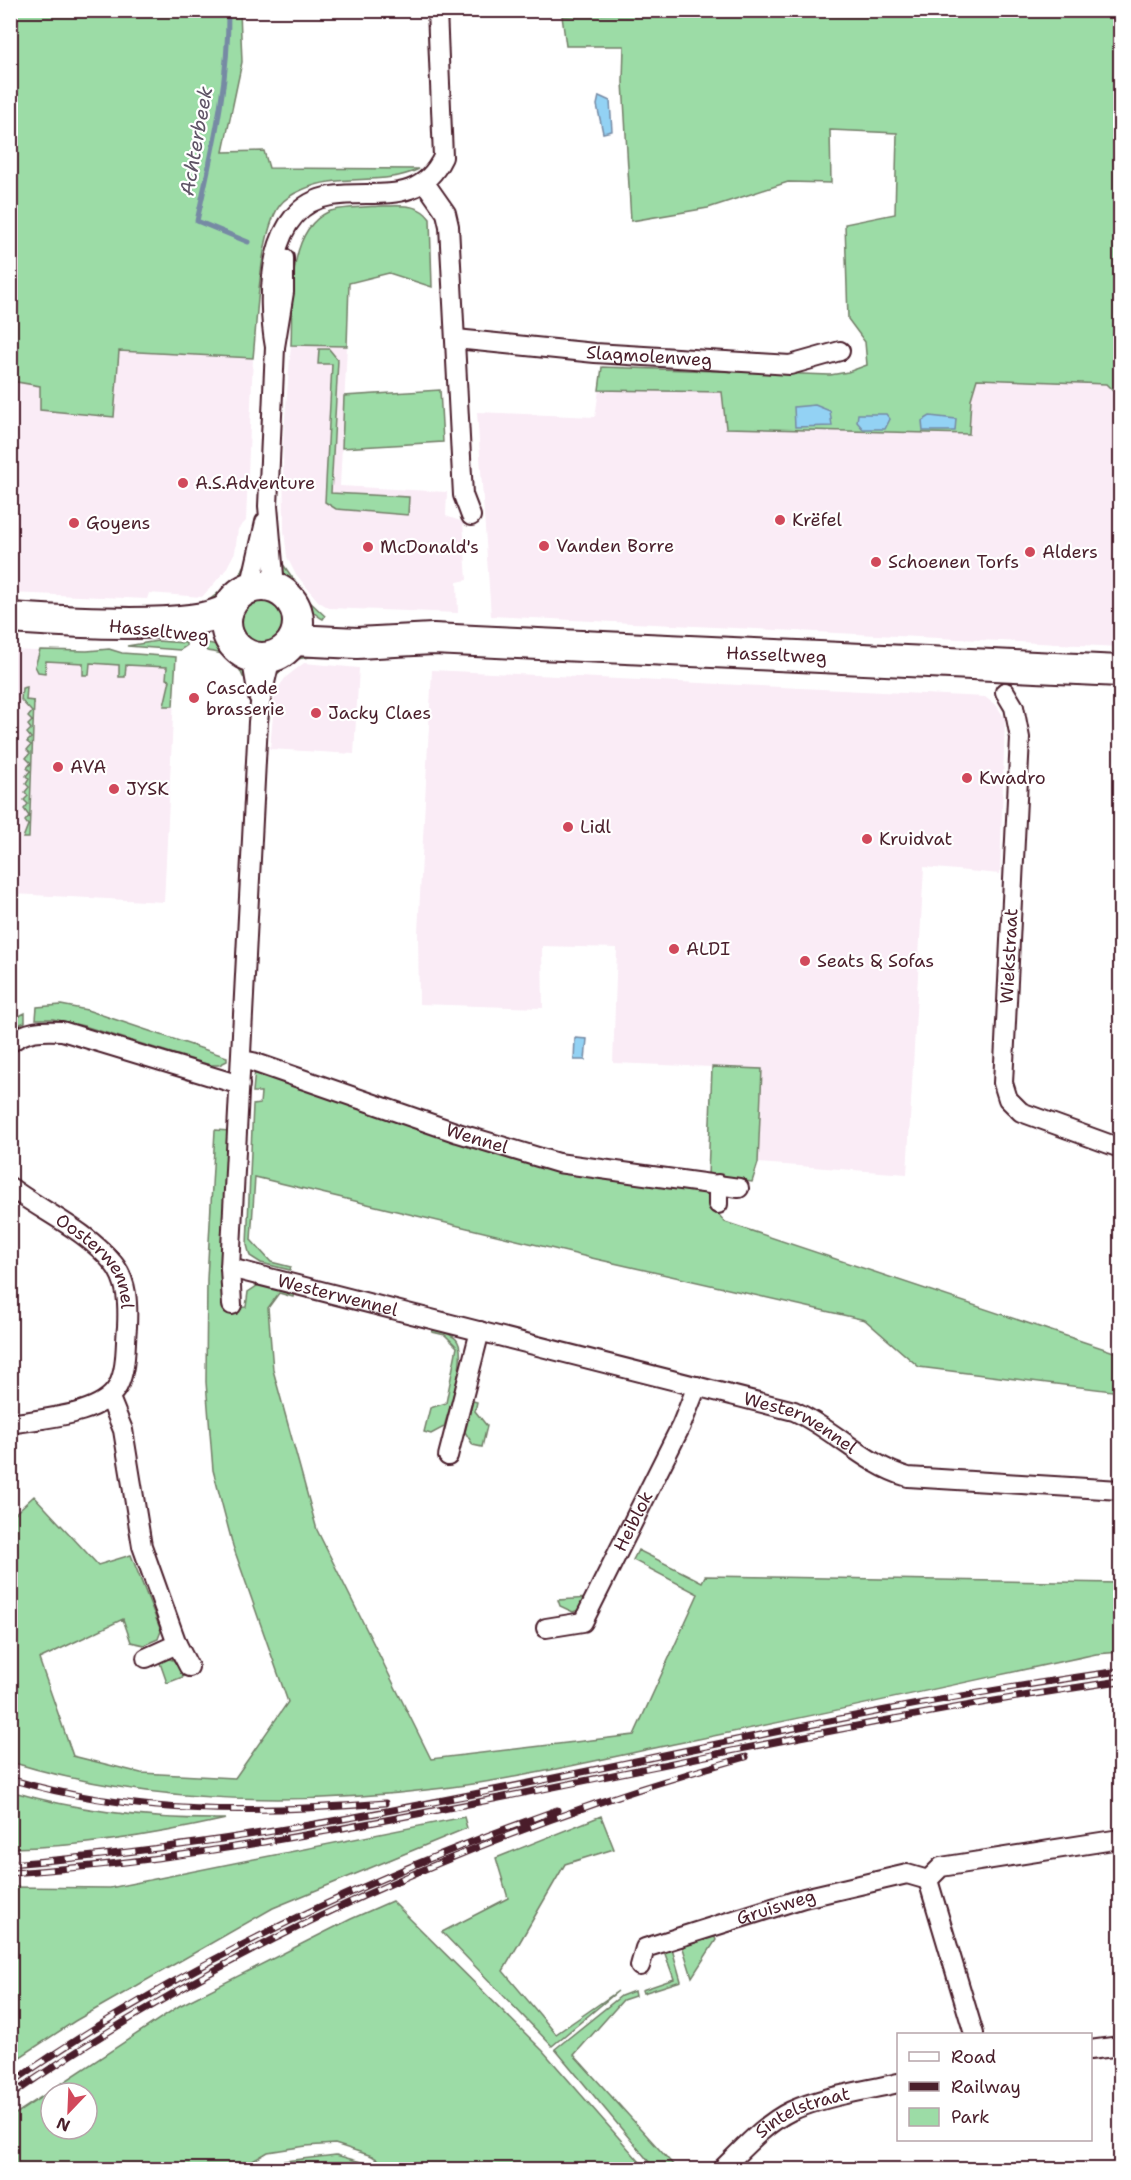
<svg xmlns="http://www.w3.org/2000/svg" width="1131" height="2180" font-family="'Shantell Sans',sans-serif">
	<style>
		.built { fill: #faecf6 }
		.green { fill: #9cdca6; stroke: #737e68; stroke-width: 1.5; fill-rule: evenodd }
		.water { fill: #93d2f4; stroke: #768aa4; stroke-width: 1.5 }
		.lines { fill: none; stroke-linecap: round; stroke-linejoin: round }
		.stream { stroke: #768aa4; stroke-width: 5 }
		.minor-casing { stroke: #4a1f2b; stroke-width: 22 }
		.primary-casing { stroke: #4a1f2b; stroke-width: 34 }
		.minor { stroke: #fff; stroke-width: 18 }
		.primary { stroke: #fff; stroke-width: 30 }
		.rail-casing { stroke: #4a1f2b; stroke-width: 7 }
		.rail { stroke: #fff; stroke-width: 4.5; stroke-dasharray: 14; stroke-linecap: butt }
		.poi-dot { fill: #d1495b; stroke: #fff; stroke-width: 2 }
		.labels { text-anchor: middle; dominant-baseline: central; stroke-width: 4.5; stroke-linejoin: round; paint-order: stroke }
		.street-label { font-size: 18px; fill: #4a1f2b; stroke: #fff }
		.poi-label { font-size: 18px; fill: #4a1f2b; stroke: #fff; text-anchor: start }
		.water-label { font-size: 20px; font-style: italic; fill: #605567; stroke: #fff }
	</style>
	<rect width="100%" height="100%" fill="#fff"/>
	<filter id="ink" filterUnits="userSpaceOnUse"><feTurbulence type="fractalNoise" baseFrequency=".0167" numOctaves="2"/><feDisplacementMap in="SourceGraphic" scale="12" xChannelSelector="R" yChannelSelector="G"/><feConvolveMatrix kernelMatrix="1 2 1 2 8 2 1 2 1" color-interpolation-filters="sRGB"/></filter>
	<g filter="url(#ink)">
		<path class="built" d="M291,345L347,346L340,486L447,492L446,516L463,522L467,580L457,582L458,613L329,608L318,601L295,573L287,557L284,530L283,444Z
			M119,351L253,358L246,521L238,529L235,552L225,571L202,597L149,593L147,599L11,593V381L40,386L114,417Z
			M977,379L1106,384L1120,398V647L491,616L477,412L595,417L599,390L853,394Z
			M11,650L176,657L164,902L14,894L12,956Z
			M304,663L359,668L354,754L270,749L275,692L286,677Z
			M432,670L985,697L997,706L1005,719L1000,874L924,867L907,1174L758,1163L762,1069L613,1063L617,948L542,946L543,1008L419,1004L418,932Z"/>
		<path class="green" d="M704,10L1120,11V398L1106,384L977,379L971,399L969,434L726,428L722,392L599,390L602,367L830,375L848,372L867,365L865,342L848,319L845,224L895,214L897,133L830,130L831,183L788,182L708,208L631,221L623,82L624,46H566L562,16Z
			M10,11H240L242,62L223,152L264,151L269,168L419,169C390,183 360,177 329,182C314,184 289,193 280,205C259,233 257,322 253,358L119,351L114,417L40,410V386L11,381Z
			M383,206C401,206 419,203 430,219L432,287L389,273L349,283L347,346L291,345C293,305 285,232 328,212C340,207 369,207 383,206Z
			M319,349H329L338,360L331,493L409,497L408,515L336,509L325,502L332,364H318Z
			M440,390L443,442L342,448L344,396Z
			M248,559L246,574L222,599L203,605L239,576Z
			M280,560L308,600L325,616L323,619C310,613 281,575 280,560Z
			M239 619a23 23 0 1 1 46 0a23 23 0 1 1-46 0Z
			M157,641L186,643V646L180,650L127,646Z
			M202,643C224,643 244,656 247,679L243,677C236,659 226,653 207,651Z
			M109,649L122,653L176,657L173,706H164L170,680L166,679L167,667L126,665L125,677H119V665L90,663L89,675H83V663L46,661L45,673L38,672L35,666L40,650L87,651Z
			M300,649L317,653L315,656L291,660L273,680C274,663 286,656 300,649Z
			M27,687L26,700L34,701L29,838H23L28,825L25,821L29,816L24,809L28,804L24,800L28,796L25,792L29,787L26,784L29,779L26,776L30,771L27,768L31,763L26,758L30,753L27,750L31,745L27,742L31,738L27,733L31,729L28,725L32,721L28,717L32,712L21,700L22,688Z
			M11,956L17,1017L25,1013V1022L11,1028Z
			M61,1005L87,1010L227,1057V1061L219,1065H210L84,1026L53,1019H36L37,1007Z
			M712,1067L762,1069L758,1163L752,1182L708,1176Z
			M255,1069L441,1131L700,1190L710,1195L712,1207L725,1222L1120,1354V1392L919,1367L865,1320L596,1259L255,1177L251,1240L271,1262L291,1267L290,1270L261,1263L250,1256L247,1245L253,1105L260,1104L261,1092H253Z
			M215,1130L230,1131L227,1308L246,1307L248,1292L260,1284L294,1293L293,1297L279,1293L268,1308L273,1370L317,1530L431,1759L634,1735L698,1594L633,1560L638,1550L702,1582L705,1576L1120,1583V1652L1096,1654C957,1684 818,1715 679,1743C601,1759 523,1778 444,1788C300,1806 150,1805 11,1762V1517L34,1496L98,1565L131,1555L161,1631L158,1639L144,1645L131,1642L123,1619L39,1659L73,1756L141,1773L235,1778L288,1702L233,1546L213,1470L206,1382L207,1279Z
			M434,1329C442,1332 450,1333 456,1339C469,1353 449,1409 444,1427L431,1434L424,1432L430,1408L446,1403L457,1347L445,1335L432,1332Z
			M473,1401L477,1402L475,1411L487,1426L482,1447L473,1445L465,1432Z
			M589,1598L581,1609L573,1612L560,1606L558,1600Z
			M165,1658L173,1660L188,1675L167,1683L159,1660Z
			M10,1791C82,1812 152,1820 226,1819C155,1835 84,1847 11,1848Z
			M601,1816L614,1849L565,1864L503,1971L556,2034L618,1991L552,2046L442,1932L508,1898L496,1858Z
			M464,1817L467,1828L273,1908L75,2021L11,2063V1887L110,1888Z
			M392,1901L543,2051L646,2169H392L372,2156L335,2144L306,2146L268,2152L239,2169H11V2117L179,2006L351,1919ZM51,2093H87V2129H51Z
			M714,1935L716,1940L692,1977L682,1945Z
			M672,1949L681,1981L643,1993L642,1990L674,1979L664,1951Z
			M634,1991L635,1996L623,2000L574,2055L677,2169H655L555,2049L621,1996Z
			M336,2155L368,2164L374,2169H260L276,2162Z"/>
		<path class="water" d="M599,96L610,101L612,131L603,133L597,105Z
			M815,405L830,411L832,426L795,427L794,407Z
			M858,414H886L890,419L885,429H863L857,422Z
			M930,416L956,419L955,431H923L922,421Z
			M575,1038L587,1039L585,1060H574Z"/>
		<g class="lines">
			<path class="stream" d="M228,10C229,82 212,152 197,221L248,242"/>
			<defs>
				<g id="minor">
					<path d="M425,183L446,213L449,226L463,495L471,516"/>
					<path id="s1" d="M456,339L595,353L790,365L840,351"/>
					<path d="M275,347C266,298 266,206 331,196C376,189 419,207 443,157L437,10"/>
					<path d="M275,587L268,506L275,347L284,292V258"/>
					<path d="M250,588L265,522"/>
					<path d="M251,656L258,696"/>
					<path d="M1005,692L1014,707L1020,738L1003,1083L1008,1099L1021,1112L1120,1148"/>
					<path d="M10,1043C27,1030 41,1030 62,1031L240,1085"/>
					<path id="s2" d="M242,1060L253,1062L458,1133L558,1163L739,1188"/>
					<path id="s3" d="M10,1187C43,1212 86,1230 113,1263C128,1281 128,1305 127,1327C125,1346 127,1368 118,1386C102,1416 42,1418 10,1424"/>
					<path d="M718,1204V1184"/>
					<path id="s4" d="M230,1268L794,1411C834,1429 865,1465 908,1477L1120,1490"/>
					<path d="M232,1305L230,1268L258,722L260,704L271,657"/>
					<path d="M110,1398L123,1430L142,1546L177,1644L189,1667"/>
					<path d="M448,1456L480,1331"/>
					<path id="s5" d="M546,1628L583,1622L681,1426L697,1386"/>
					<path d="M146,1658L177,1644"/>
					<path d="M928,1880L974,2034"/>
					<path id="s6" d="M640,1966L645,1948L804,1898L907,1874L928,1880L941,1867L1120,1839"/>
					<path d="M1090,2050L1120,2046"/>
					<path id="s7" d="M721,2170C742,2150 764,2124 791,2111C824,2096 864,2091 898,2083"/>
				</g>
				<g id="primary">
					<circle cx="262" cy="622" r="36"/>
					<path d="M10,618C55,621 195,631 228,609"/>
					<path id="s8" d="M294,640L357,643L433,639L1120,671"/>
				</g>
			</defs>
			<use href="#minor" class="minor-casing"/>
			<use href="#primary" class="primary-casing"/>
			<use href="#minor" class="minor"/>
			<use href="#primary" class="primary"/>
			<defs>
				<path id="rail" d="M10,1779C133,1816 259,1813 385,1803
					M10,1864C386,1834 748,1722 1120,1671
					M10,1873C160,1863 306,1836 453,1807C675,1764 897,1713 1120,1681
					M10,2084C177,1967 366,1878 557,1810
					M10,2096C232,1942 487,1829 746,1757"/>
			</defs>
			<use href="#rail" class="rail-casing"/>
			<use href="#rail" class="rail"/>
		</g>
	</g>
	<g class="poi-dot">
		<circle cx="183" cy="483" r="6"/>
		<circle cx="780" cy="520" r="6"/>
		<circle cx="74" cy="523" r="6"/>
		<circle cx="544" cy="546" r="6"/>
		<circle cx="368" cy="547" r="6"/>
		<circle cx="1030" cy="552" r="6"/>
		<circle cx="876" cy="562" r="6"/>
		<circle cx="194" cy="698" r="6"/>
		<circle cx="316" cy="713" r="6"/>
		<circle cx="58" cy="767" r="6"/>
		<circle cx="967" cy="778" r="6"/>
		<circle cx="114" cy="789" r="6"/>
		<circle cx="568" cy="827" r="6"/>
		<circle cx="867" cy="839" r="6"/>
		<circle cx="674" cy="949" r="6"/>
		<circle cx="805" cy="961" r="6"/>
	</g>
	<g class="labels">
		<g class="street-label">
			<text stroke="none"><textPath href="#s1" startOffset="194">Slagmolenweg</textPath></text>
			<text transform="translate(159 631) rotate(6)">Hasseltweg</text>
			<text stroke="none"><textPath href="#s8" startOffset="483">Hasseltweg</textPath></text>
			<text transform="translate(1009 956) rotate(-87)">Wiekstraat</text>
			<text stroke="none"><textPath href="#s2" startOffset="248">Wennel</textPath></text>
			<text stroke="none"><textPath href="#s3" startOffset="117">Oosterwennel</textPath></text>
			<text stroke="none"><textPath href="#s4" startOffset="111">Westerwennel</textPath></text>
			<text stroke="none"><textPath href="#s4" startOffset="592">Westerwennel</textPath></text>
			<text stroke="none"><textPath href="#s5" startOffset="150">Heiblok</textPath></text>
			<text stroke="none"><textPath href="#s6" startOffset="156">Gruisweg</textPath></text>
			<text stroke="none"><textPath href="#s7" startOffset="102">Sintelstraat</textPath></text>
		</g>
		<g class="poi-label">
			<text x="195" y="483">A.S.Adventure</text>
			<text x="792" y="520">Krëfel</text>
			<text x="86" y="523">Goyens</text>
			<text x="556" y="546">Vanden Borre</text>
			<text x="380" y="547">McDonald's</text>
			<text x="1042" y="552">Alders</text>
			<text x="888" y="562">Schoenen Torfs</text>
			<text x="206" y="688">Cascade<tspan x="206" dy="21">brasserie</tspan></text>
			<text x="328" y="713">Jacky Claes</text>
			<text x="70" y="767">AVA</text>
			<text x="979" y="778">Kwadro</text>
			<text x="126" y="789">JYSK</text>
			<text x="580" y="827">Lidl</text>
			<text x="879" y="839">Kruidvat</text>
			<text x="686" y="949">ALDI</text>
			<text x="817" y="961">Seats &amp; Sofas</text>
		</g>
		<g class="water-label">
			<text transform="translate(196 141) rotate(-80)">Achterbeek</text>
		</g>
	</g>
	<rect width="1131" height="2180" fill="none" stroke="#fff" stroke-width="36"/>
	<rect x="18" y="18" width="1095" height="2144" fill="none" stroke="#4a1f2b" stroke-width="2" filter="url(#ink)"/>
	<rect x="897" y="2033" width="195" height="108" fill="#ffffff" stroke="#b7a5aa" stroke-width="1.5"/>
	<rect x="909" y="2052" width="30" height="9" fill="#ffffff" stroke="#b7a5aa" stroke-width="1.5"/>
	<text x="951" y="2063" font-size="18" fill="#4a1f2b">Road</text>
	<rect x="909" y="2082" width="30" height="9" fill="#4a1f2b" stroke="#b7a5aa" stroke-width="1.5"/>
	<text x="951" y="2093" font-size="18" fill="#4a1f2b">Railway</text>
	<rect x="909" y="2108" width="30" height="18" fill="#9cdca6" stroke="#b7a5aa" stroke-width="1.5"/>
	<text x="951" y="2123" font-size="18" fill="#4a1f2b">Park</text>
	<g transform="translate(69 2111) rotate(203)"><circle r="28" fill="#ffffff" stroke="#b7a5aa" stroke-width="1.5"/>
	<path d="M0-4.5L10 22L0 15L-10 22Z" fill="#d1495b"/>
	<text y="-9" font-size="16" font-weight="bold" text-anchor="middle" fill="#4a1f2b">N</text>
	</g>
</svg>
